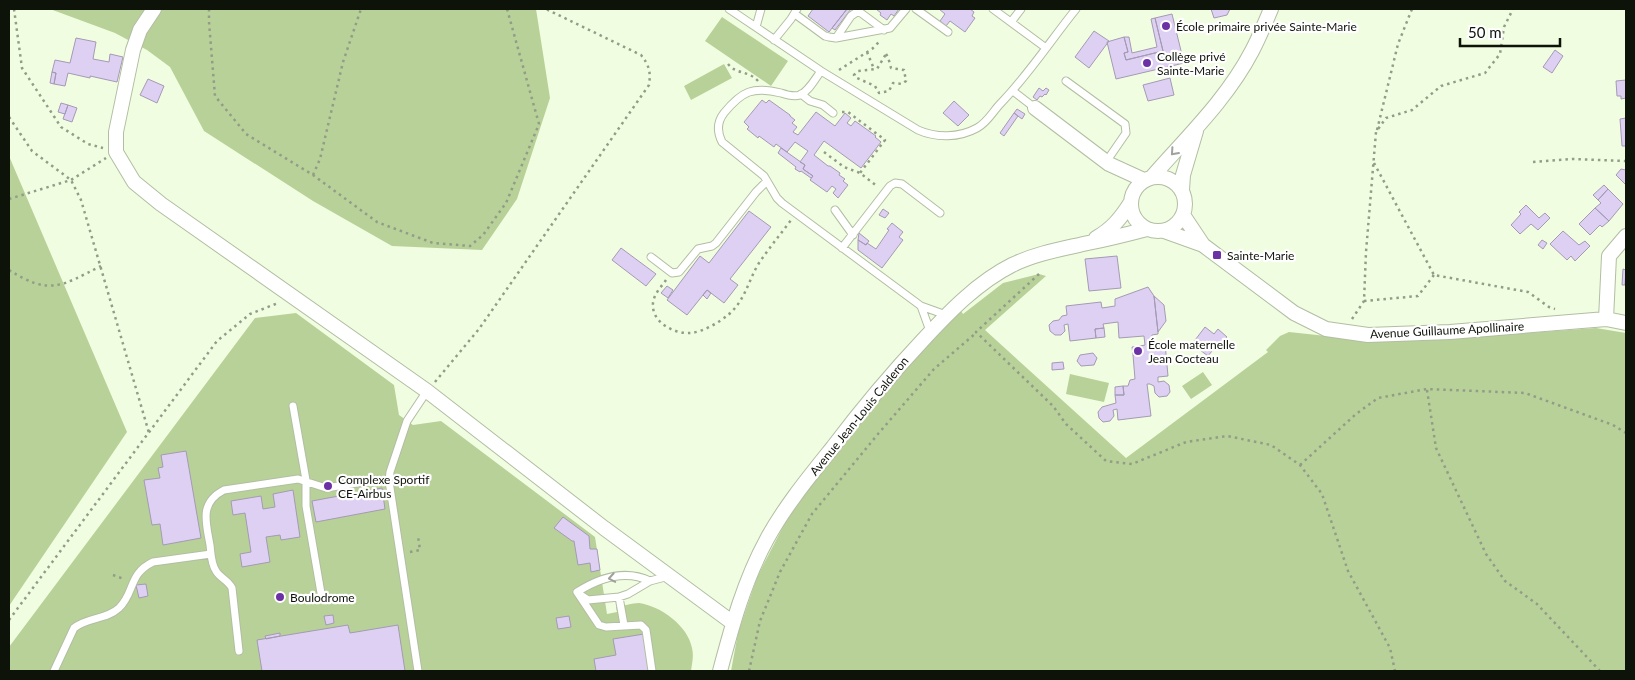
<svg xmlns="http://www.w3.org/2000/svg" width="1635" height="680" font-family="Lato,sans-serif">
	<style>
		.green { fill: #b8d198 }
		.building { fill: #ded0f3; stroke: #a49ab4 }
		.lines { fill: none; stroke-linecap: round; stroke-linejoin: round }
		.lane-casing { stroke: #b2bea3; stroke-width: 9 }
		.street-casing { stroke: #b2bea3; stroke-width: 16 }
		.path { stroke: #929c87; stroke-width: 2.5; stroke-dasharray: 2.5 4; stroke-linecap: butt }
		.lane { stroke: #fff; stroke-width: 7 }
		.street { stroke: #fff; stroke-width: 14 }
		.oneway { stroke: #9fa19d }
		.poi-dot { fill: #6d31a6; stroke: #fff; stroke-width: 2 }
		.labels { text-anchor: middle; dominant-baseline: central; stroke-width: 4.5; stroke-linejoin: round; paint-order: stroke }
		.poi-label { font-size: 12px; fill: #0e1309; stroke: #fff; text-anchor: start }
		.street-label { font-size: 12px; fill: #0e1309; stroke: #fff }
	</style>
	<rect width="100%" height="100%" fill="#f1fde1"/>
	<path class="green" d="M50,9H536L550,98L517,199L482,250L392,246L313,201L204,131L170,67L147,50L115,33Z
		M722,17L788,61L771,86L705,41Z
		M724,64L732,78L691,100L684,86Z
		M9,156L127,432L9,606Z
		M1039,274L1046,276L985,330L1126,458L1268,352L1266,350L1280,336L1289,332L1373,341L1499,335L1596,328L1626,333V671H731L738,633L757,577L786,521L828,462L920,351L961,311L963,314L1003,283Z
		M296,313L394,385L399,415L413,425L441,421L595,537L607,614L617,612L616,607C623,606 632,603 639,603C661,606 688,626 692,648C694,656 692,663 691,671H9V647L255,318Z
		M1203,372L1212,385L1191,399L1182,386Z
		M1070,374L1109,383L1104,402L1066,394Z"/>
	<path class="building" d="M813,9H847L829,32L808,16Z
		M847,9H851L835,30L832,28Z
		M876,9H899L894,16L891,14L887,20L880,15L881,13Z
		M939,9H970L974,12L972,16L975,18L965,32L950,21L946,26L940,21L945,14Z
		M1211,9H1230L1227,15L1214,18Z
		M1172,14L1184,63L1116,79L1107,42L1124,37L1128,52L1124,53L1126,60L1163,51L1155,18Z
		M1155,18L1163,51L1126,60L1124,53L1128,52L1124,37H1129L1132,53L1157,47L1151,19Z
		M1094,31L1109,41L1089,68L1075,57Z
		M76,38L96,42L93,59L109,62L110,54L123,57L117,82L90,76V78L68,73L65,86L54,84L56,73L52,72L55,60L70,63Z
		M1555,50L1563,56L1552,73L1543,67Z
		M52,72L56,73L54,84L50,83Z
		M1170,78L1174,95L1148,101L1143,85Z
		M148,79L164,86L157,103L140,95Z
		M1626,80V98L1621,99V96H1617L1616,81Z
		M1039,88L1043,91L1046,88L1049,90L1046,95L1045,94L1042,97L1040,96L1037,100L1033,97Z
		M762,100L766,103L769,100L790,115V116L795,120L792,123L797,127L793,132L798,135L816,112L835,126L845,113L851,118L847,123L851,126L855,121L876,136L875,137L881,142L861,168L824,141L814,155L828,166H830L840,173L839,175L845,179L843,181L848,185L838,198L833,193L836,189L832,186L827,192L810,180L813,176L803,169L805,165L800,162L808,151L795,142L787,152L776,144L774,147L759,136L758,138L747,129L749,127L744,122Z
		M954,101L969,115L958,126L943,113Z
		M61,103L68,105L65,114L58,112Z
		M68,105L77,108L72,122L63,119Z
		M1017,109L1025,114L1022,119L1014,113Z
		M1014,113L1018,116L1004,136L1000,133Z
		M1626,118V146H1622L1620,119Z
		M781,148L805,165L803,169L813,176L811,178L801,171L800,172L795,169L796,167L778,153Z
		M1621,169L1626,170V185L1616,175Z
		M1604,185L1608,189L1598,200L1593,195Z
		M1608,189L1623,204L1609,221L1595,208L1601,203L1598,200Z
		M1526,205L1539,218L1545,213L1550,218L1538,230L1531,224L1520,234L1511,225L1521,214L1519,212Z
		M1595,208L1609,221L1602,227L1600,225L1590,235L1579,224Z
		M883,209L889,213L885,218L879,215Z
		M749,211L771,227L730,279L738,285L724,303L707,290L687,315L667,300L700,256L709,263Z
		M892,223L903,232L899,237L903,240L882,268L858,250V240L866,245L867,243L876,249L889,230L887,229Z
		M1563,231L1579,245L1585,241L1590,246L1575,261L1571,256L1567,260L1550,244Z
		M859,233L869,241L866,245L858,240Z
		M1542,240L1547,243L1543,249L1538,245Z
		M621,248L656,274L646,286L612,260Z
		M1117,256L1121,288L1089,291L1085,259Z
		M1623,269L1626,270L1625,285H1622Z
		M667,286L673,290L668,298L661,293Z
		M1148,287L1154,296L1158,332V334L1152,335L1153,345L1165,343L1168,376L1158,377V382L1164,381L1169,385L1170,392L1167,396L1159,397L1155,393L1154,386L1150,384H1147L1151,416L1118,420L1117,409L1113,410L1114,416L1110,421L1103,422L1099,418L1098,412L1102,407L1116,403L1115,395H1124L1123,386H1128L1130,380L1135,379L1133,355L1141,354L1140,346L1145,345L1144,336L1119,338L1118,322L1103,324L1104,328L1095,329L1096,338L1070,341L1068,324L1064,325L1065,331L1061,335H1055L1050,331L1049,325L1053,321L1059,320L1062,316L1067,315L1066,306L1101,302L1102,308L1115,306V299Z
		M707,290L711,293L707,299L703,295Z
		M1154,296L1164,305L1166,321L1158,332Z
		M1205,327L1214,334L1218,329L1227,337L1222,343L1220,341L1208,356L1192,344Z
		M1104,328L1105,337L1096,338L1095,329Z
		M1140,346L1141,354L1133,355L1132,347Z
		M1093,353L1097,358L1094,365L1081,366L1077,361L1080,355Z
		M1063,362L1064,369L1052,370V363Z
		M1123,386L1124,395H1115V387Z
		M186,451L201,538L163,545L160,524L152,525L144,480L160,478L158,468L163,467L161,455Z
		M382,488L385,509L316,522L312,501Z
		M293,490L300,537L281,540L280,535L266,537L270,562L242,567L240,554L251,552L245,513L233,515L231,501L261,496L263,509L275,507L273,494Z
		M563,517L589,536L590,549H597L600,570L591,572L590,563L578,565L574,541H572L554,528Z
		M146,584L148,596L139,598L136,585Z
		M333,615L334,623L326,625L324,616Z
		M569,616L571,627L558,629L556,618Z
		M348,625L350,633L398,625L405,671H262L257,640Z
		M280,633V636L266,639L265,636Z
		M644,634L649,671H596L594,659L616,655L613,639Z"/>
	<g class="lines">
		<defs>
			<path id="lane" d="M729,9L821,71L918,130C936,138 959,138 977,128C988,122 993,111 1001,103C1029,74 1051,40 1076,9
				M916,9L948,32
				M993,9L1046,48
				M795,14L825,36L829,37L836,38L890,28L906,9
				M1011,22L1021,9
				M756,27L761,9
				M836,38L851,16L857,12L861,13L884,30
				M774,40L791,19L797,9
				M821,71C815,79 809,91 800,95C794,97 787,95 781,93C753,86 742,91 724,113C717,122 717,132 722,142L764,176L777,198L782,203L921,306L946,315
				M1066,81L1125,124L1126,133L1106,162
				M1013,91L1035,108
				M801,94L810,101L823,105L833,113
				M835,210L853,235
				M842,248L890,186L895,183L902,184L940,213
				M651,257L672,273L679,272L698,249L712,246L716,243L756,192L767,181
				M921,306L930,331
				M293,406L306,480V506L321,593
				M577,592L599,625L606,627L641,625L646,630L652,671
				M577,592C599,578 625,569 650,581
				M579,594L588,600L619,597L628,594L650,581L669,576
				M619,597L624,625
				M239,651L232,588C228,580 220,578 216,571C211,564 211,553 210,545C206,522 199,503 224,490L298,479L326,488L376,480L389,481
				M54,671L74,628C87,617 106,620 119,608C135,593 128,574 153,562L211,554
				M418,671L389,481L390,472L407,421L427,391"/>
			<path id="street" d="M154,9L140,30L133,50L116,132V152L134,182L161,204L427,391L604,528L733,623
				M1035,108L1109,164L1144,180
				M1131 204a27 27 0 1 1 54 0a27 27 0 1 1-54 0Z
				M1152,177C1187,137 1227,99 1252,51C1259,38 1265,23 1271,9
				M1182,190L1183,175L1196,131
				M1183,215L1203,245
				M1164,231L1203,245L1294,313L1326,329L1368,335L1450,332L1606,319L1626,323
				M1096,238C1112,229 1121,218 1131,202
				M1606,319L1609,256L1626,236
				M720,671C732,626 744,581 767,539C785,506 809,477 833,447C861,410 891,374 923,340C949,312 978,282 1012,265C1037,253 1062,249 1088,243C1108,239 1128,234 1147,229"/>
		</defs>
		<use href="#lane" class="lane-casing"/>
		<use href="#street" class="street-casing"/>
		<path class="path" d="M14,9L22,68L61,127L88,144L103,148
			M209,9V22L215,96L246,134L313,175L377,222L433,243L470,246L483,235L506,203L539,124L507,9
			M867,52L874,69
			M886,54L888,57L891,68L904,70L906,81L902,84L893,83L889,91L879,93L875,86L857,78L854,75L858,71L877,69Z
			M728,64C737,75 748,70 758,81
			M839,70L872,49L881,40
			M842,112H848L885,140L860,173
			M9,117L32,151L71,180L81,200L149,433
			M1377,130L1398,44L1412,9
			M824,152L844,167L860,173L878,187
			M1533,162L1572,159L1626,161
			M1374,163L1434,275L1528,292L1549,307L1555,309
			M313,175L320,159L343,62L361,9
			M9,199L71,180L106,158
			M9,270C50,296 61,286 101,266
			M1039,274L976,332L1053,406L1066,424L1106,461L1132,464L1186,442L1227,436L1271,445L1300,465L1322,494L1348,571L1390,648L1395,671
			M666,280C661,287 654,294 653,303C651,322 674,334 690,333C703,332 718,323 728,315C745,301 748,281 759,263C769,248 780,235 791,220
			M1364,301L1418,296L1434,275
			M1352,319L1364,301L1366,252L1376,132L1386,118L1412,110L1441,86L1485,73L1500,54L1504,27L1513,9
			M435,382L479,329L649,85C651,72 649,65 641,55L546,9
			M1427,390L1436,448L1486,554L1505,581L1537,604L1600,671
			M1300,465L1356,414L1378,398L1427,389L1525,393L1613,425L1626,433
			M410,552L420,550L418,536
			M113,575L124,579
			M9,620L217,341L250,314L278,303
			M749,671L760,621L780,572L812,514L878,434L934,369L976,333"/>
		<use href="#lane" class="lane"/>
		<use href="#street" class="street"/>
	</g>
	<defs><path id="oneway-chevron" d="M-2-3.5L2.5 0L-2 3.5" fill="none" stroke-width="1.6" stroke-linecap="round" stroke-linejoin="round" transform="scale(1.25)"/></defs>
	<g class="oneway">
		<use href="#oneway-chevron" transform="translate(1174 152) rotate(132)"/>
		<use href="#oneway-chevron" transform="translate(612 578) rotate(170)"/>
	</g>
	<g class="poi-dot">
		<circle cx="1166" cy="26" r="5"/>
		<circle cx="1147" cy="63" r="5"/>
		<rect x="1212" y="250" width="10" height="10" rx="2.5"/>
		<circle cx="1138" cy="351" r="5"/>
		<circle cx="328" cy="486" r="5"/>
		<circle cx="280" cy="597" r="5"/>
	</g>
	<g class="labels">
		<g class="poi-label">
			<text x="1176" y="26">École primaire privée Sainte-Marie</text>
			<text x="1157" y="56">Collège privé<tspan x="1157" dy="14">Sainte-Marie</tspan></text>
			<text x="1227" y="255">Sainte-Marie</text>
			<text x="1148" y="344">École maternelle<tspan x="1148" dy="14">Jean Cocteau</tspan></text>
			<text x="338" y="479">Complexe Sportif<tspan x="338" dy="14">CE-Airbus</tspan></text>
			<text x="290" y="597">Boulodrome</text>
		</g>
		<g class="street-label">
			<text transform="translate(1447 330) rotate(-3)">Avenue Guillaume Apollinaire</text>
			<text transform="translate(859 416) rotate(-51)">Avenue Jean-Louis Calderon</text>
		</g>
	</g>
	<rect width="1635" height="680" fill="none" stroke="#0e1309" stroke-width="20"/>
	<path d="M1460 38v8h100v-8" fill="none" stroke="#0e1309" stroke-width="2.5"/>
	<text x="1468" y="38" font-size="15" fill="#0e1309" stroke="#ffffff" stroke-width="4" paint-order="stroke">50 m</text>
</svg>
